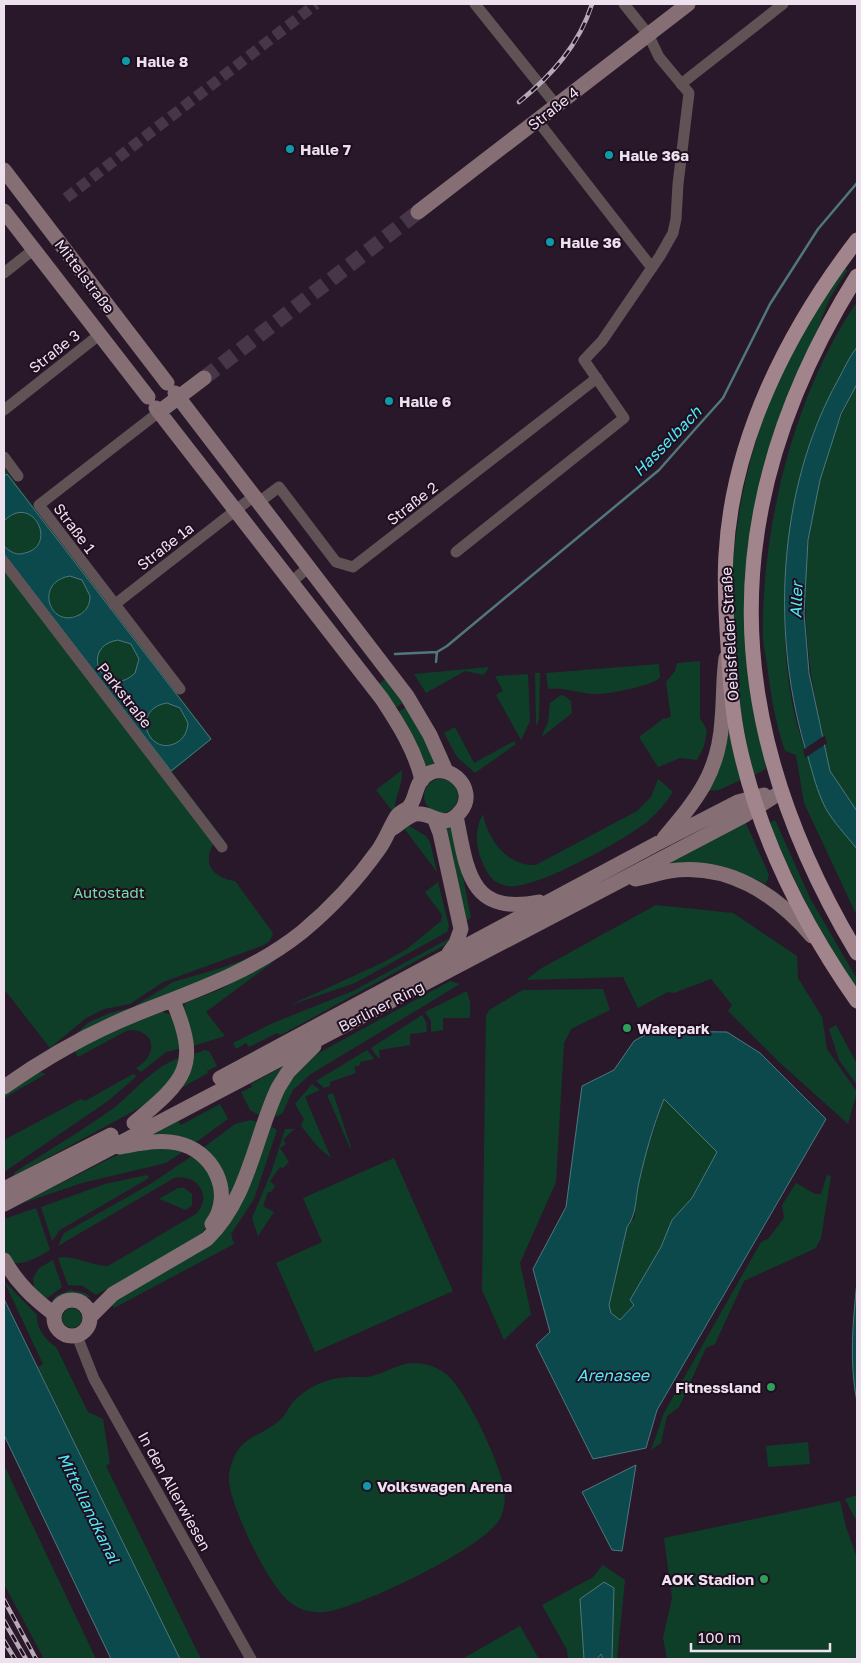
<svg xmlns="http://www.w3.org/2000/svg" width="861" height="1663" font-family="'Golos Text',sans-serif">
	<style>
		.green { fill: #0e3e28 }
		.water { fill: #0b494d; stroke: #4f777d; fill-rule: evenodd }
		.pier { fill: #29182a }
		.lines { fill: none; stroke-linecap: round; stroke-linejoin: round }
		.stream { stroke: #4f777d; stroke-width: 2.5 }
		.street-tunnel { stroke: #463647; stroke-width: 11; stroke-dasharray: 11 5.5; stroke-linecap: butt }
		.secondary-tunnel { stroke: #463647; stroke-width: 15; stroke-dasharray: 15 8; stroke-linecap: butt }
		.street { stroke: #605255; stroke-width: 11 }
		.secondary { stroke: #856f74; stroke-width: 15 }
		.primary { stroke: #a2858c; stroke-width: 15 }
		.rail-casing { stroke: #b7aab8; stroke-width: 4.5 }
		.rail { stroke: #1f0e20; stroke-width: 2.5; stroke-dasharray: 8; stroke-linecap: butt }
		.culture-dot { fill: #0f9aa8; stroke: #1f0e20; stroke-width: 2 }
		.leisure-dot { fill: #2e9e5b; stroke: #1f0e20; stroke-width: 2 }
		.labels { text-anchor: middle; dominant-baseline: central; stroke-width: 4; stroke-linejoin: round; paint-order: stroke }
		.poi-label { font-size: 15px; font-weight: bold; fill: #ede1ee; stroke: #1f0e20; text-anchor: start }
		.street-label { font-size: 15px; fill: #ede1ee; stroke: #1f0e20 }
		.park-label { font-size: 15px; fill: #74dea6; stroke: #1f0e20 }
		.water-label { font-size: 16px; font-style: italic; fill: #4febf4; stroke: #1f0e20 }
	</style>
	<rect width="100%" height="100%" fill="#29182a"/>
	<path class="green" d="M845,267L847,271C841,281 834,290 829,300C823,313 820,326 814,339C769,433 742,522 745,627C747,674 759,722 766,769L754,775C717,631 724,492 789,357C805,326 825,297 845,267Z
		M857,302C857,313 860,339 857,348C844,378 822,407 811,439C783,523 772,665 805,748L823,735C794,617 798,493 857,384V916L804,803L796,755L785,751C775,721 771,696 767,665C765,653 762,640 763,627C763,521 796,390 857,302Z
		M4,468L212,739L172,772L224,840L213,844C202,865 214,878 235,881L273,933L270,941L264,945L163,982L130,1004L104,1009L86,1018L50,1048L4,989Z
		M700,661V718L707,730L704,746L697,760L680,758L658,767L639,737L663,719L671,717L666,682L675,671L677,663Z
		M659,664L660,678C651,686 606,695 593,694C577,693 564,687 548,689L546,673Z
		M489,667L484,675L465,671L426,693L414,674Z
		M535,673H540L539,720L536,726Z
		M528,674L530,721L521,740L496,695L503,691L495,676Z
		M387,678L405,702L393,709L376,686Z
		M561,695L565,696L571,701L572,713L543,736L542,735L548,722L550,703Z
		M408,706L437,765L425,769L396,713Z
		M455,727L474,763L514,741L516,744L475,773L457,757L444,733Z
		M729,733L732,735L743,779L719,790L706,791L726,734Z
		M402,770C403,786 394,798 394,813L376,790Z
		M424 796a17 17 0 1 1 34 0a17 17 0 1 1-34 0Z
		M658,779L673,792C666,803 658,812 648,821C626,839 534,891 507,886C492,883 487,874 482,861C475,846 475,828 483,814C487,839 508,867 536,865L637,811L651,797Z
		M775,820L810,898L857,979V991C822,938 794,882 769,823Z
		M745,821L769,875L766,884C728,865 709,866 668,865L667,862Z
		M406,824L426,836L430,842L437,872L403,827Z
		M453,825L471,918L463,922L444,827Z
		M438,882L449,926L447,932L355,983L288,1006L382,963L407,949L441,921L442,915L425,892Z
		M656,905L733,913L797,956L798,978L822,1017L827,1049L857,1092L848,1124L778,1061L728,1011L732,1005L711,979L674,993L668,992L638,1008L623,977L526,980L540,969Z
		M450,938L445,945L281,1035L277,1033L249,1047L246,1043L236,1049L233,1043L273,1023L353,991Z
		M265,952L68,1041L89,1022L110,1013L133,1007L173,982L221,968Z
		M285,953L206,1012L225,1036L193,1046L183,1013L185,1003L219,990Z
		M450,981L460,984L311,1074L293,1090L282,1114L271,1118L284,1084L315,1055Z
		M603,989L610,1010L571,1029L564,1043L556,1182L520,1263L531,1314L504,1340L482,1290L486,1016L489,1010L523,990Z
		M467,991L470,1002V1018H443V1030L431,1032V1021L425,1012Z
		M159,1011L172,1015L182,1048L166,1052L141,1072L136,1068C159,1055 156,1029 128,1030L78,1057L74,1050Z
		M422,1015L426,1022L427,1032L410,1034V1045L379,1050L380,1058H378L371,1048Z
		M836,1025L857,1064V1085L839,1060L829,1029Z
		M205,1050L210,1052L217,1066L207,1071L208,1073L183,1087L182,1084L194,1054Z
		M367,1050L374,1059L360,1062V1065L354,1067L356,1073L330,1082V1086L324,1088L316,1081Z
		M182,1057L172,1079L145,1105L12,1177L15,1172C48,1151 83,1130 115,1107C136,1090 155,1065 182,1057Z
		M284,1066L259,1115L250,1110L241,1092L252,1087L251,1084Z
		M37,1071L46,1074L4,1098V1092Z
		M133,1074L137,1076L108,1101L4,1172V1140L81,1099L85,1101Z
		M312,1084L320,1090L305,1097L331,1158L318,1147L301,1126L304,1119L295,1104Z
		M333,1093L351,1147L350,1148L327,1095Z
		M664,1099L717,1152L692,1198L672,1220L661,1247L630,1300L634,1305L620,1320L611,1313L609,1305L627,1227L635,1217L634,1201L645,1156Z
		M220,1104L228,1119L195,1143L156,1137L154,1134L178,1121L181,1125Z
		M251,1120L257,1122L240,1181L226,1209L203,1148L235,1124Z
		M269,1125L277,1130L254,1199L231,1234L234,1244L114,1308L111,1303L210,1243Z
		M285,1129H294L283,1140L286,1144L280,1148L289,1162L283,1168L280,1167L270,1181L275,1186L271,1192H268L263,1206L274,1212L258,1236L252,1218L271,1173Z
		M158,1146L184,1151L166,1163L82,1183L20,1204L109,1159L124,1152Z
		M192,1156L210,1172L216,1197L209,1224L201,1234L179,1250L96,1295L83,1286L68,1285L58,1258C74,1254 91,1266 108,1266L196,1214C214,1196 196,1173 174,1178L58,1246L64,1233L152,1183Z
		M394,1158L453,1291L315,1352L276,1263L322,1242L303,1198Z
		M147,1175L149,1178L60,1230L52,1241L41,1207L105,1184Z
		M827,1175L831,1176L821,1238L816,1248L744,1281L715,1344L706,1348L679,1407L667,1416L661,1443L651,1450L664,1413L761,1242L768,1239L784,1218L782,1205L796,1183L815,1194H821Z
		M178,1188H184L192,1194V1205L186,1210L159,1199Z
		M36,1208L50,1250C38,1257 10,1275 4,1251C1,1242 4,1229 4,1219Z
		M53,1260L62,1287L46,1299L35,1293L33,1278L39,1268Z
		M4,1281L37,1315C36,1328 45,1340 56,1347L88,1412L103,1419L110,1463L106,1466L201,1659H180L38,1367L43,1364Z
		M70,1290L85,1293L91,1297H68L51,1301L57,1295Z
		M62 1318a10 10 0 1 1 20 0a10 10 0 1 1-20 0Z
		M412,1363C424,1363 436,1366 446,1374C466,1390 500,1463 504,1489C506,1499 504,1508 501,1517C489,1546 357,1609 324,1612C312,1613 299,1610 290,1602C268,1585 236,1516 230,1488C228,1478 229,1469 233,1460C241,1436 265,1435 281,1419C286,1414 289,1407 293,1402C309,1386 326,1378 349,1377C355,1376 360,1378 366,1377C381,1376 396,1364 412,1363Z
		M808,1442L810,1464L768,1467L766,1446Z
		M4,1465L96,1659H44L4,1584Z
		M857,1495V1522L845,1499Z
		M840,1501L846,1527L857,1558V1659H667L663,1638L672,1598L664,1538Z
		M603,1565L625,1580L617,1659H568L567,1650L542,1605L593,1577Z
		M520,1626L539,1659H462Z"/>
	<path class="water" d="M857,347V384L841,414L820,480L808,540L804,613L809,673L830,771L857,811V849C847,836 833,822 825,807C817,791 813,774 808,757C770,639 777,489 838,380C844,369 849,357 857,347Z
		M7,474L211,739L171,771L4,554V546C10,552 17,556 25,553C59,545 32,492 4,521V476ZM70,576L82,580L90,596C90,604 87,611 79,615C50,630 33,582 70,576ZM118,640L131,644L139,659L135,673C105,702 77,647 118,640ZM167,703L180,708L188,723C187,731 185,738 176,743C148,757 130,709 167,703Z
		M652,1031L727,1032L760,1053L826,1119L657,1410L646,1448L593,1459L536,1345L550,1332L533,1269L566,1207L582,1086L614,1070L634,1041ZM664,1099L717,1152L692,1198L672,1220L661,1247L630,1300L634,1305L620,1320L611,1313L609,1305L627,1227C637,1214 635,1199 639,1182C645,1155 653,1126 664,1099Z
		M857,1281V1402C849,1361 853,1322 857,1281Z
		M4,1299L180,1659H111L4,1435Z
		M636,1465L622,1551L612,1550L582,1492Z
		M604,1582L614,1588L612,1659H603L601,1654L597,1659H584L580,1599Z"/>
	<path class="pier" d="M825,735L827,743L805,758L803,750Z"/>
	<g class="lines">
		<path class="stream" d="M395,654L437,652
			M436,662L437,652L447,646L659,470L697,427L723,398L770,304L818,229L857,183"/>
		<path class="street-tunnel" d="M66,198L316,4"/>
		<path class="secondary-tunnel" d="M204,378L418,212"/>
		<path class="street" d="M475,4L556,105
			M681,84L783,4
			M537,120L652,268
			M4,273L33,250
			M4,410L99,335
			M159,412L39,505L180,689
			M4,457L18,476
			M259,502L279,487L336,562L353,567L597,378
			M456,552L624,418L584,360L602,341L660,256L673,233L676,219L678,184L689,93L659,57L648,34L624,4
			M4,562L222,847
			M290,583L309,567
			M114,605L254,496
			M77,1336L94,1379L251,1659"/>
		<path class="secondary" d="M4,170L167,383
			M4,211L148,397
			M418,212L688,4
			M175,393L407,696L430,735L446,771
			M156,408L382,699C399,725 415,750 422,780
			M159,412L204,378
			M456,816C467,870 469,916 539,902
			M435,820L440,833L461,929L456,943L449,953
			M664,838C697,799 719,773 722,720C724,699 723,679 726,658
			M635,879C647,877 658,873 669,871C727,862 776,894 812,936
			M220,1078L658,843L738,802L764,795
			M4,1087C45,1058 89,1033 136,1014C194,991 252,972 302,932C331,908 357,880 379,849C386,839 391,825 397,816C400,812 406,810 409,807C416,799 415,787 422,779C443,755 481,788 460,812C444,832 432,811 415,814C408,816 399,824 393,828
			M134,1123C185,1080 201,1067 173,1001
			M119,1147C138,1144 157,1139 177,1143C213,1150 235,1193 212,1224
			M4,1189L111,1135
			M4,1204L745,815L781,792
			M4,1260C17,1283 33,1298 54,1314
			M54 1318a18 18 0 1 1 36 0a18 18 0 1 1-36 0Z
			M90,1317L113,1294L207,1239C249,1198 254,1139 278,1088L288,1072L314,1046"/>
		<path class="primary" d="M857,240C788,330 732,440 726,555C724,585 726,616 728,646C730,679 732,712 739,744C759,836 803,924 857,1001
			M857,276C713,506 719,722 857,953"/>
		<defs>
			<path id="rail" d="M519,102C552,75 579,45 592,4
				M4,1600L36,1659
				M4,1621L26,1659
				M4,1641L15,1659"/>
		</defs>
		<use href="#rail" class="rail-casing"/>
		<use href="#rail" class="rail"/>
	</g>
	<g class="culture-dot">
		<circle cx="126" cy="61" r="5"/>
		<circle cx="290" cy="149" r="5"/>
		<circle cx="609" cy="155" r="5"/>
		<circle cx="550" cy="242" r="5"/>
		<circle cx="389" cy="401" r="5"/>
		<circle cx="367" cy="1486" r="5"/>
	</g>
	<g class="leisure-dot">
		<circle cx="627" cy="1028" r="5"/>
		<circle cx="771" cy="1387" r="5"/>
		<circle cx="764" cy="1579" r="5"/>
	</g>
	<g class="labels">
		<g class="poi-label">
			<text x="136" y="61">Halle 8</text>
			<text x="300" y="149">Halle 7</text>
			<text x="619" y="155">Halle 36a</text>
			<text x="560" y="242">Halle 36</text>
			<text x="399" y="401">Halle 6</text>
			<text x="637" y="1028">Wakepark</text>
			<text x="761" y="1387" text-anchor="end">Fitnessland</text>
			<text x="377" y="1486">Volkswagen Arena</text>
			<text x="754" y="1579" text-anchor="end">AOK Stadion</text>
		</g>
		<g class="street-label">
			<text transform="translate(553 108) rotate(-38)">Straße 4</text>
			<text transform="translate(85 276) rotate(53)">Mittelstraße</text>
			<text transform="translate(54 351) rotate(-38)">Straße 3</text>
			<text transform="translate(412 503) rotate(-38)">Straße 2</text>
			<text transform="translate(75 528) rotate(53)">Straße 1</text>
			<text transform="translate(165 546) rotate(-38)">Straße 1a</text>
			<text transform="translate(729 634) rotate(-93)">Oebisfelder Straße</text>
			<text transform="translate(125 695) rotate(52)">Parkstraße</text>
			<text transform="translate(381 1006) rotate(-27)">Berliner Ring</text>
			<text transform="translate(175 1491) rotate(61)">In den Allerwiesen</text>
		</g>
		<g class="park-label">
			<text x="109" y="892">Autostadt</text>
		</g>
		<g class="water-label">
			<text transform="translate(667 441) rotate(-46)">Hasselbach</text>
			<text transform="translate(796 600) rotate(-88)">Aller</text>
			<text x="613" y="1375">Arenasee</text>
			<text transform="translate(89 1508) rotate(64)">Mittellandkanal</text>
		</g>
	</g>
	<rect width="861" height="1663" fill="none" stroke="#ede1ee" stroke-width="10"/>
	<path d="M691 1643v8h139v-8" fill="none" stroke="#ede1ee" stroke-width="2.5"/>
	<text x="698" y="1643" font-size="15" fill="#ede1ee" stroke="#1f0e20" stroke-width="4" paint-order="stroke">100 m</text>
</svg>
